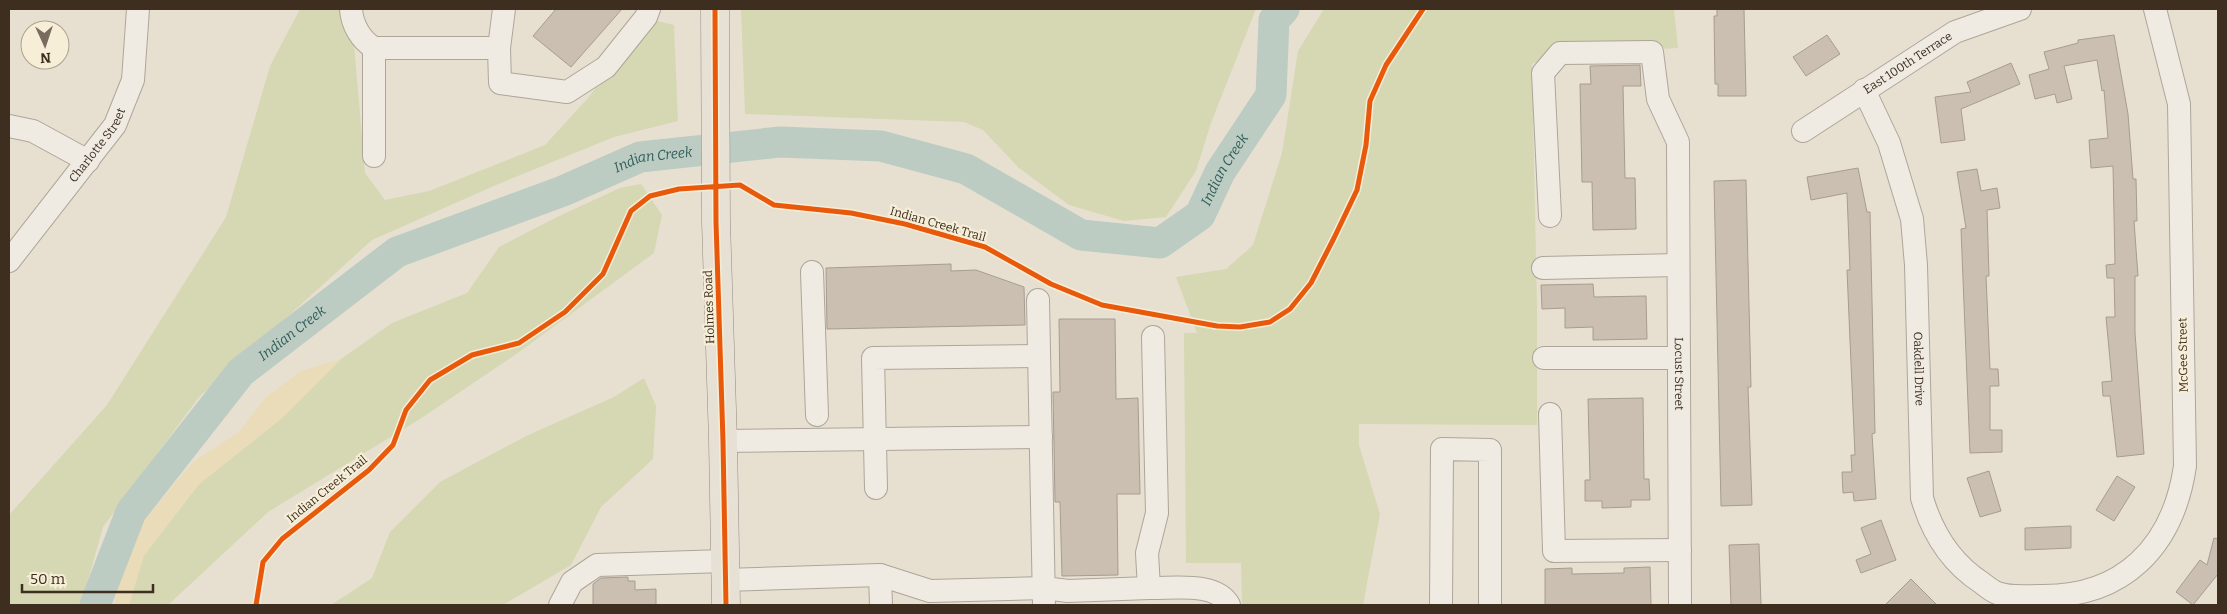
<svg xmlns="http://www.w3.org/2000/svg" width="2227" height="614" font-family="Bitter,serif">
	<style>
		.green { fill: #d6d7b3 }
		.sand { fill: #eadcb9 }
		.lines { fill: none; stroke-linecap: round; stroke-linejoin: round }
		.river { stroke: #bcccc2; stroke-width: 31 }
		.building { fill: #cbbfb2; stroke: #a89c90 }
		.minor-casing { stroke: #ada599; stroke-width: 24 }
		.major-casing { stroke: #928b80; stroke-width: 29 }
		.minor { stroke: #efebe3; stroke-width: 22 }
		.major { stroke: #e6e1d4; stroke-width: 28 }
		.cycleway-casing { stroke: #f7eed8; stroke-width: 8 }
		.cycleway { stroke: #e8590c; stroke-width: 5 }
		.labels { text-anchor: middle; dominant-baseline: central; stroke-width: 4.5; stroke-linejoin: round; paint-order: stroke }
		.street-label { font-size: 12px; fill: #3d2e20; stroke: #f7eed8 }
		.water-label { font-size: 14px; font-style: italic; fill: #2f5d5a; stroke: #f7eed8 }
	</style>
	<rect width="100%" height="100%" fill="#e7e0d1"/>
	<path class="green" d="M300,9H351L365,173L385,200L429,191L545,145L588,98L633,38L653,20L674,25L678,121L614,137L496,185L372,240L199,397L103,527L81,605H9V515L107,405L226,217L270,66Z
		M741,9H1256L1211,123L1196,171L1166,217L1124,221L1069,205L1019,168L983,130L964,122L745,114Z
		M1324,9H1674L1678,48L1550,55L1532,64L1537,307V425L1359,424V445L1380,514L1363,605H1242L1241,563H1186L1184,333H1197L1176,277L1226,269L1253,245L1282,153L1298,51Z
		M641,184L662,215L654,253L515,355L420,419L268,512L168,605H129L143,556L199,484L282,418L341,359L392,323L467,293L499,247L559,216L620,188Z
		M644,378L656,406L653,459L601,507L571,565L503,605H331L372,578L390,532L440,482L526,436L614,397Z"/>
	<path class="sand" d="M341,359L282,418L199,484L144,556L129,605H114L119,581L143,521L193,462L239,432L265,398L301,371Z"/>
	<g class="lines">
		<path class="river" id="s1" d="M95,605L131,512L241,372L397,252L563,191L640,157L780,142L881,146L966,169L1081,235L1160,243L1200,215L1220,172L1271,95L1274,20L1284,9"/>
	</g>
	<path class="building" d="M556,9H622L571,67L533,36Z
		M1717,9H1744L1746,96H1718V84H1715L1714,16H1717Z
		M1827,35L1840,54L1806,76L1793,57Z
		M2114,35L2128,114L2133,179H2136L2137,221H2134L2138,276H2135V333L2144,454L2117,457L2110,396H2103L2102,382L2112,381L2106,317H2115L2114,278H2107L2106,265L2115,264L2113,166L2091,168L2089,140L2108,138L2104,90L2102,91L2097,60L2064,66L2072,99L2057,103L2055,94L2035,99L2029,75L2049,69L2044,52L2078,43V40Z
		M2011,63L2020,84L1961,109L1965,140L1941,143L1935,97L1971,92L1967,82Z
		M1640,65L1641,86H1623L1625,178H1635L1636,229L1593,230L1592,182H1582L1580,84H1591L1590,66Z
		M1858,168L1867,212H1870L1875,433L1872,434L1876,499L1854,501L1853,492L1843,493L1842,472H1852L1851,455H1855L1849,317L1847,270H1850L1847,193L1811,200L1807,177Z
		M1977,169L1981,191L1997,188L2000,208L1987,210L1989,276H1986L1990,369H1998L1999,386H1990V430H2002V452L1970,453L1961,229L1966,228L1957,172Z
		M1746,180L1751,387H1748L1752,505L1721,506L1714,181Z
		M951,264V271L976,270L1024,287L1025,325L827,329L826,268Z
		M1593,284L1594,297L1646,296L1647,339L1593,340V327L1565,328V308L1542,309L1541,285Z
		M1059,319H1115L1116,399L1138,398L1140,494H1117L1118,575L1062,576L1060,502H1055L1053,392H1060Z
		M1643,398L1644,479H1649L1650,500H1631V507L1602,508V501H1585V480H1590L1588,399Z
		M1989,471L2001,511L1980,517L1967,478Z
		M2117,476L2135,487L2114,521L2096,510Z
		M1881,520L1896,560L1861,573L1856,560L1871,554L1861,528Z
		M2071,526V548L2025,550V528Z
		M2214,538L2218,539V574L2193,605L2176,592L2200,560L2207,565Z
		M1759,544L1761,605H1731L1729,545Z
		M1650,567L1651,605H1545V569L1572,568V574L1624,573V568Z
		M628,577V581H635V590L656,589V605H593V584L601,578Z
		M1911,579L1937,605H1885Z"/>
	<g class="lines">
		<defs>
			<g id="minor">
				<path d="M351,9C352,25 361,40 374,48H499L500,83L567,92L606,67L646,17L649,9"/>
				<path d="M374,48V156"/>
				<path d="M499,48L504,9"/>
				<path id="s2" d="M1864,90L1889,143L1912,219L1916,265L1922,498C1932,532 1951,563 1982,583C1986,586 1992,591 1997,593C2010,598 2027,596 2039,596C2123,598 2173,547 2185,466L2179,104L2155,9"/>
				<path d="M9,126L33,131L88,161"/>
				<path id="s3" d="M1803,131L1955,32L2020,9"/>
				<path id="s4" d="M1550,216L1543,73L1560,53L1652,52L1658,99L1678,142L1680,605"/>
				<path id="s5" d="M9,261L115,125L133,80L138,9"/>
				<path d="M1543,268L1678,265"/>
				<path d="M812,272L817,415"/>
				<path d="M1038,300L1044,605"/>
				<path d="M1544,358H1679"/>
				<path d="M1550,414L1554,551L1680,550"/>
				<path d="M723,441L1041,437"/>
				<path d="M876,488L873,358L1039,356"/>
				<path d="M880,575L881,605"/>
				<path d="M725,580L880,575L930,591L1044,588L1068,591L1149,588L1147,553L1157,513L1153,337"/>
				<path d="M1149,588C1172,589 1216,581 1229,605"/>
				<path d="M560,605L572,582L597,565L725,561"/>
				<path d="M1441,605L1442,449L1490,450V605"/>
			</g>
			<path id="major" d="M715,9L716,222L723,441L726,605"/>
		</defs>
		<use href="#minor" class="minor-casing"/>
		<use href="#major" class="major-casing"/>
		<use href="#minor" class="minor"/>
		<use href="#major" class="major"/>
		<defs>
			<path id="cycleway" d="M715,9L716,222L723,441L726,605
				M256,605L263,562L282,539L369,470L393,445L406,410L430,380L472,355L519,343L565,312L603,274L631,211L650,196L679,189L740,185L774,205L851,213L905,224L985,247L1051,284L1102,305L1217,326L1240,327L1270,322L1290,309L1311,283L1334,238L1357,190L1366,145L1370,101L1386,65L1423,9"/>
		</defs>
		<use href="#cycleway" class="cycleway-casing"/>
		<use href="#cycleway" class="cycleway"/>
	</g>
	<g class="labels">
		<g class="street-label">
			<text stroke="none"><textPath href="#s3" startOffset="125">East 100th Terrace</textPath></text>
			<text stroke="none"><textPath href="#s5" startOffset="146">Charlotte Street</textPath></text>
			<text transform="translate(938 224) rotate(16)">Indian Creek Trail</text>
			<text transform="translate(709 307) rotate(-92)">Holmes Road</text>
			<text transform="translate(2183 355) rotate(-91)">McGee Street</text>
			<text stroke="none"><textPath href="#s2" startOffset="288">Oakdell Drive</textPath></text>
			<text stroke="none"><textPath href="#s4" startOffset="588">Locust Street</textPath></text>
			<text transform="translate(327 489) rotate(-39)">Indian Creek Trail</text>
		</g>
		<g class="water-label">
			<text stroke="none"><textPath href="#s1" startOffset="748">Indian Creek</textPath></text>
			<text stroke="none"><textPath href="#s1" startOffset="1378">Indian Creek</textPath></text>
			<text stroke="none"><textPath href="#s1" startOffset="342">Indian Creek</textPath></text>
		</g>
	</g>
	<rect width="2227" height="614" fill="none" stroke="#3d2e20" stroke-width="20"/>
	<g transform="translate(45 45) rotate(177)"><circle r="24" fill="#f7eed8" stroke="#ada18e"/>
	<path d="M0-4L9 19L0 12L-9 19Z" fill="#786c5e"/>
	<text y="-8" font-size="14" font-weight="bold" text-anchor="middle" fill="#3d2e20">N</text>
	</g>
	<path d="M22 584v8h131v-8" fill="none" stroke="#3d2e20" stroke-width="2.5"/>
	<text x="30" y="584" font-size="15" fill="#3d2e20" stroke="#f7eed8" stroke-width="4" paint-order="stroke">50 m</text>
</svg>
